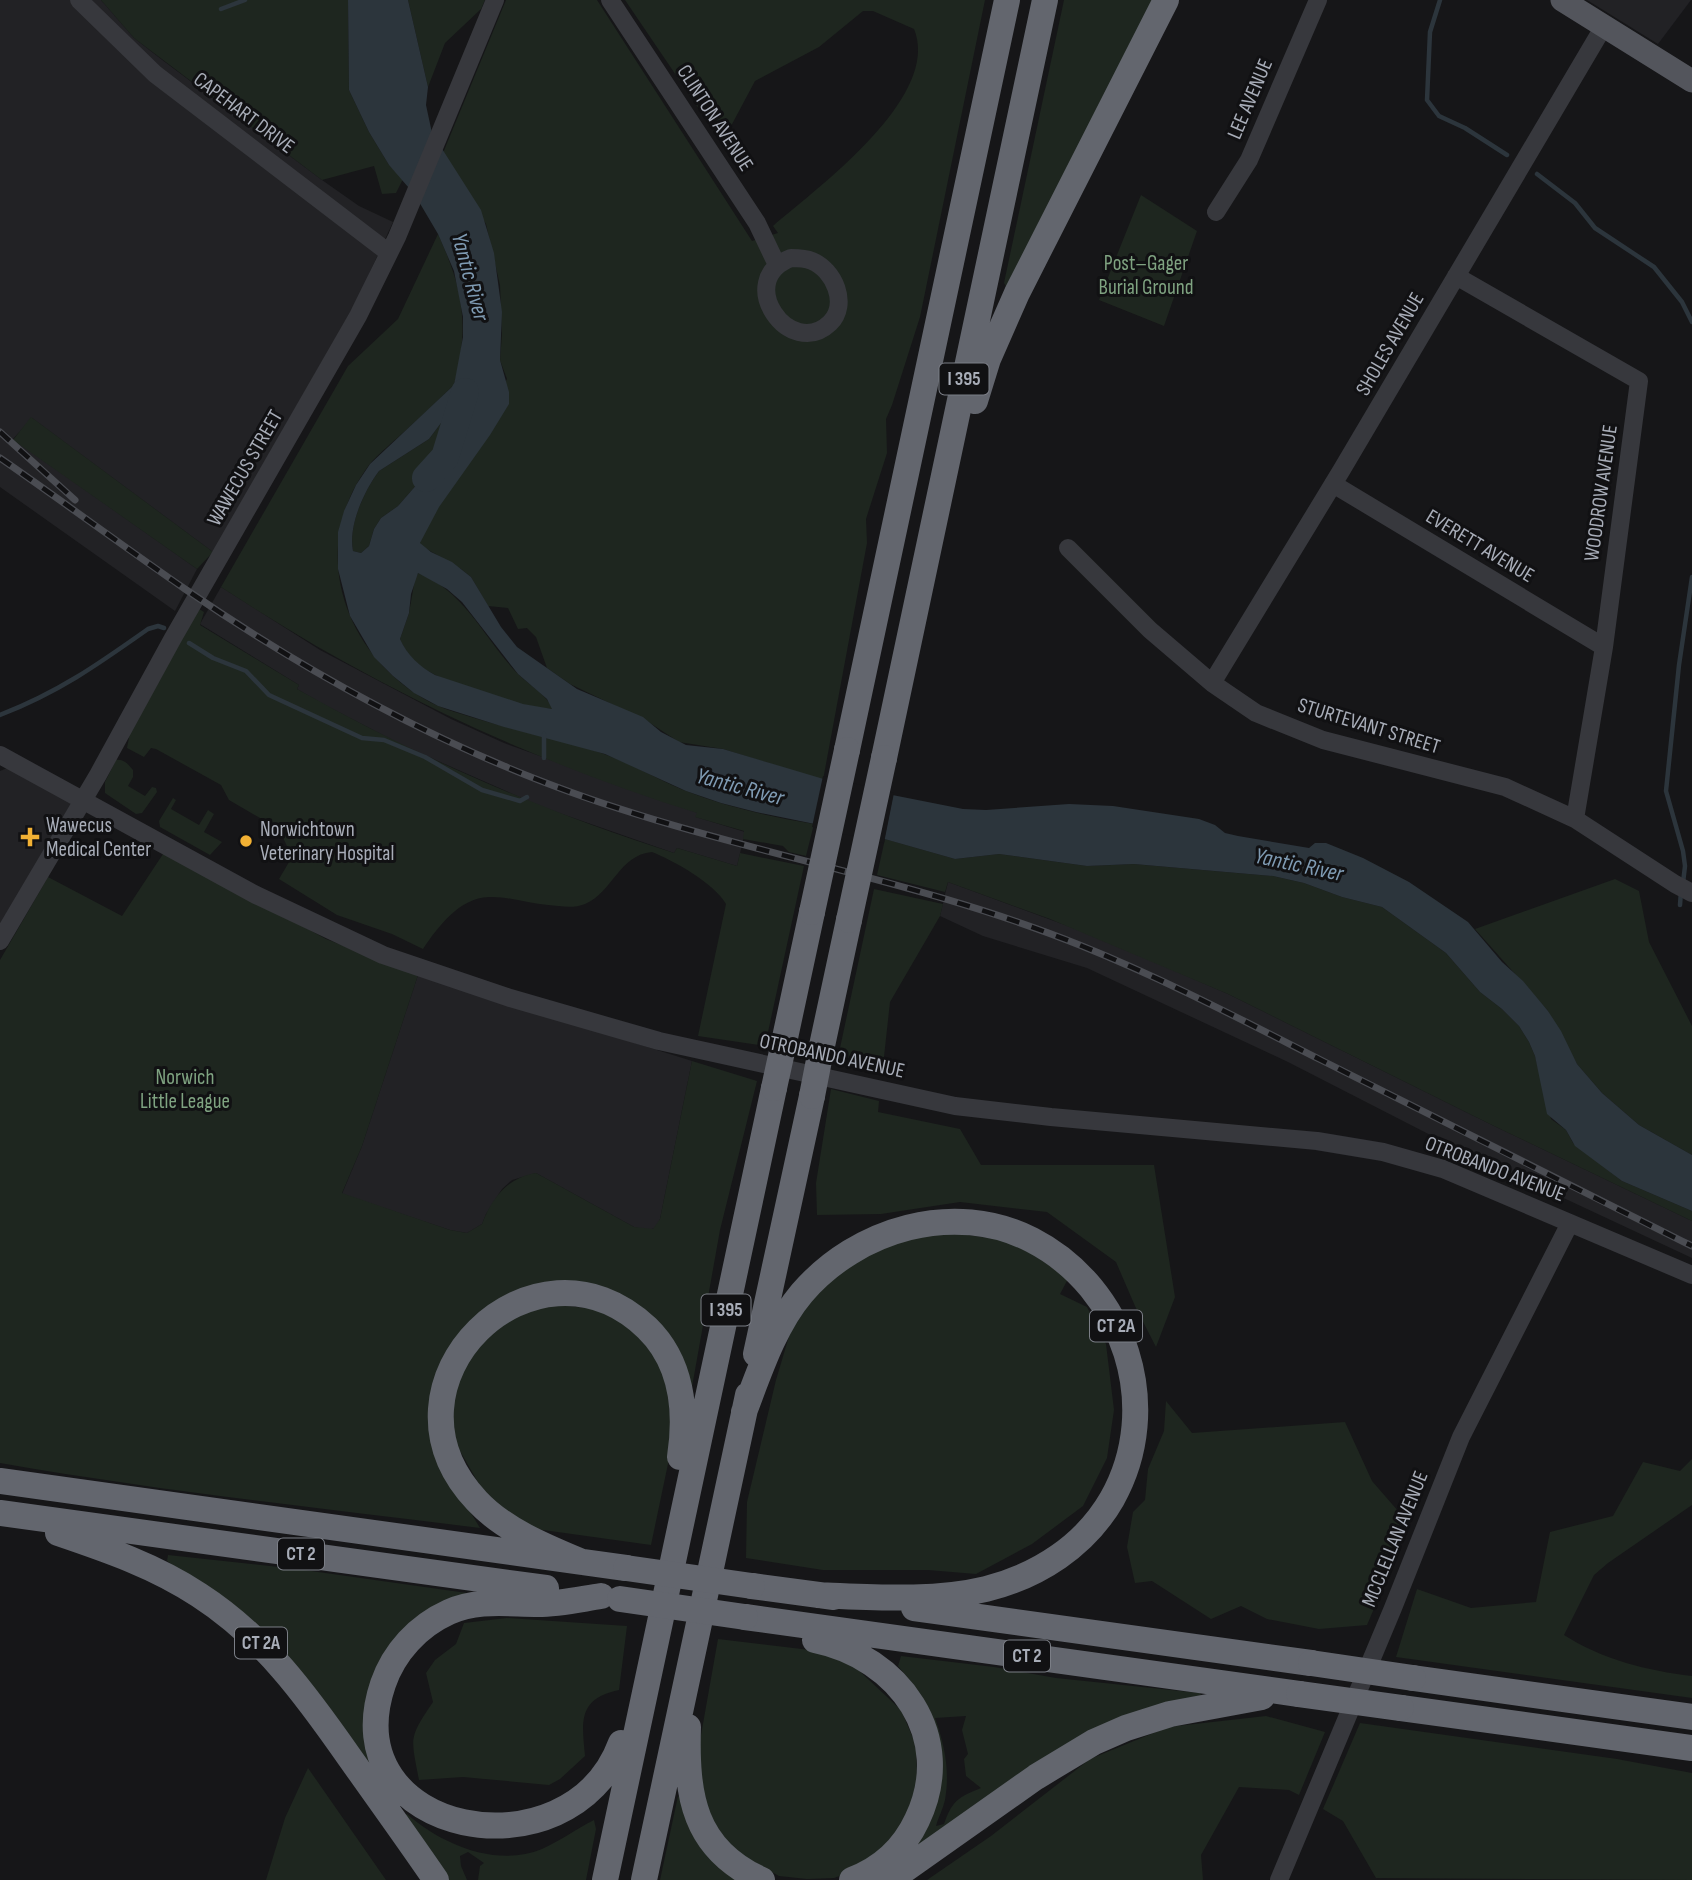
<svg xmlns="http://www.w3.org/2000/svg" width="1692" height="1880" font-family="'Sofia Sans Condensed',sans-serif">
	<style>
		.built { fill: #222225 }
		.green { fill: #1e261f; fill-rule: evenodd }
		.water { fill: #2c353c; fill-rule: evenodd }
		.pier { fill: #161618 }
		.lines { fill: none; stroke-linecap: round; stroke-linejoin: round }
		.stream { stroke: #2c353c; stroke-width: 4.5 }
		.river { stroke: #2c353c; stroke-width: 28 }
		.minor { stroke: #37383d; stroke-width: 18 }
		.major { stroke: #53555c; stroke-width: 23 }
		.highway { stroke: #63666e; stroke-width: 26 }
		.rail-casing { stroke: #4a4c52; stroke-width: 7 }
		.rail { stroke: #111113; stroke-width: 4.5; stroke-dasharray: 13; stroke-linecap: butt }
		.highway-bridge { stroke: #63666e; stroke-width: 26 }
		.poi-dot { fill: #f2b134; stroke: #111113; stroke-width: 2.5 }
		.labels { text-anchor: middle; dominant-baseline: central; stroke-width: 6; stroke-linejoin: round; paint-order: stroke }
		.shield { fill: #111113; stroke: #7b7e86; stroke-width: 2 }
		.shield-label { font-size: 19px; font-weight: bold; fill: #a8adb8 }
		.street-label { font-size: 21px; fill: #a8adb8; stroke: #111113 }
		.park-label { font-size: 21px; fill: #7fa381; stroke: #111113 }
		.poi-label { font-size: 21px; fill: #a8adb8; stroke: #111113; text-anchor: start }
		.water-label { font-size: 23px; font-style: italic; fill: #7f9bb3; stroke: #111113 }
	</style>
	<rect width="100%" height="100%" fill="#161618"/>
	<path class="built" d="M0,0H101L134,38L161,59L322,180L359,206L393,222L357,300L213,552L32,418L13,439L197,569L175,611L0,487Z
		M1587,0H1691L1658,44Z
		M221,587L320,650L451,719L504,743L698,813L696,817L745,832L737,866L677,848L674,853L542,807L404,746L323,704L297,689L299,685L200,624Z
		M17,764L83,801L0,936V771Z
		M948,882L1095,936L1228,994L1492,1125L1692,1221V1258L1446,1143L1288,1062L1087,968L983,936L940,916Z
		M418,975L692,1061L660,1219L656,1228L648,1230L634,1227L536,1173L512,1180L502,1189L486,1214L482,1224L467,1233L450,1230L342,1194L362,1146Z"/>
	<path class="green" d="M101,0H348L349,90L369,132L389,165L403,179L396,193L382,194L374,166L322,180L134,38Z
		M408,0H485L481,9L445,43L428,87Z
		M506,0H597L752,241L778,233L773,226C817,188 942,97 914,29L873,11H863L819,47L755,81L722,143L625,0H985L920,317L892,405L886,419L887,453L866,519L867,543L823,780L723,749L679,742L647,721L570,684L547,668L536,637L527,628L518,629L508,608L488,606L471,577L461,569L420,545L421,531L507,379L500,360L502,334L500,285L486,224L443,153Z
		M1064,0H1156L1007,288L1004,283Z
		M1141,195L1197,231L1164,326L1099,300Z
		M438,234C463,289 470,326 454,385C437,401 421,417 404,432C392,443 379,453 369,465C305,550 345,660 436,705C447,710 459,713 471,717C515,731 560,739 604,754C632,764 658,780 686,791C727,807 771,817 814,824L806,856L789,852L783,846L743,839L744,831L695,817L697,813C525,759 372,686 221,587L348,366L398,319Z
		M31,417L213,552L197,569L13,440Z
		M450,417L454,423L453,434L446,451L398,506L381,518L374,529L369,546L361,553L353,551C348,526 364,491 379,471L429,439L444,419Z
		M418,573C466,592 484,639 518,674C529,685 546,694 553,709C524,708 453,686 428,671C416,664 405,652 400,639L409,613L415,579Z
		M196,607L204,612L200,625L299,685L297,689C418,757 542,811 674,853L677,848L737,866L740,853L804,866L765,1046L698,1036L726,904C714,883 674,861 652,852C619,855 613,892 585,904C573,909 560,906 548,905C528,904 508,896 489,897C459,898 438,927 423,949L392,934L337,915L279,879L292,857L279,829L229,800L221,785L156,749L151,748L144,757L127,748L130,732L161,678Z
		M116,760C124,759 128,764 133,770V777L128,786L145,796L152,787L156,788L157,792L142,813L136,814L105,793V782Z
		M173,798L176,800L171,809L199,825L208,810L214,814L204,832L222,842L210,855L160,827L159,821Z
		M885,839L955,859L999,854L1087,866L1134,864L1273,876L1304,883L1342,897L1382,907L1446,953L1480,992L1502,1009L1519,1026L1529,1042L1535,1056L1551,1119L1566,1130L1573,1143L1622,1181L1692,1211V1221L1492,1125L1228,994L1050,919L948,882L945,892L877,875Z
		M165,851L326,939L418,975L362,1146L342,1193L450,1230L467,1233L482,1224C492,1198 507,1178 536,1173L634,1227L653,1229L660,1219L692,1061L757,1081L720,1230L692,1387L670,1341L561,1287L440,1365L462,1498L480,1528C320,1508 159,1491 0,1463V960L48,877L122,916Z
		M1615,879L1639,891L1649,942L1692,1026V1155L1639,1125L1602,1093L1577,1064L1548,1011L1475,929Z
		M874,889L943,904L940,916L890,1002L882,1075L837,1062Z
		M831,1089L879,1101L878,1112L960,1129L981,1165H1154L1175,1297L1156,1347L1135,1306L1116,1262L1047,1212L960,1202L881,1214L817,1215L816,1183Z
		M941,1231L1016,1242L1068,1279L1060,1294L1087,1307L1106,1344L1114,1410L1107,1458L1083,1506L1032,1544L976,1574L928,1570H823L746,1558L747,1502L776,1380L790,1333L814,1296L841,1269L873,1250Z
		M549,1304L595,1309L628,1323L665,1369L673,1440L651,1545L536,1529L504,1513L483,1491L456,1444L453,1423L454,1391L464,1366L499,1324Z
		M1166,1401L1192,1433L1345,1422L1372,1481L1405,1519L1379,1574L1387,1578L1367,1625L1319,1629L1267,1619L1241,1606L1211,1619L1152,1581L1135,1583L1127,1547L1133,1512L1145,1500L1148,1469L1164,1431Z
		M1692,1459V1505L1608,1563L1594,1575L1564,1635C1601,1659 1648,1671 1692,1676V1698L1396,1657L1417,1589L1471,1608L1536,1602L1550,1532L1613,1516L1643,1462L1680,1471Z
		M168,1555L297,1569L467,1593L386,1658L381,1785L186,1575L167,1561Z
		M507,1618L627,1626L619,1690C577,1699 582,1722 585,1756L560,1779L549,1785L463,1777L419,1780C411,1737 408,1739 433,1702L426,1673L435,1660L456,1644L464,1623Z
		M718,1639L810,1650L853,1665L901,1710L916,1745L917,1783L909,1816L867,1866L834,1878L807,1879L779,1876L737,1853L712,1824L699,1786L698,1752Z
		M901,1656L994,1667L1056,1678L1200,1693L1204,1702L1187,1704L906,1858L929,1718L913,1684L898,1666ZM966,1716L962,1730L968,1754L964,1759L966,1776L981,1788C958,1797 952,1801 944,1824L936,1826C938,1818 943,1809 945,1800C950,1771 945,1746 935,1718Z
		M1266,1716L1325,1732L1299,1795L1289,1790L1239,1787L1201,1855L1203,1880H927L991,1836L1090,1759L1168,1727Z
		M1360,1723L1617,1759L1692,1773V1880L1376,1878L1343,1821L1323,1809Z
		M308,1768L386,1880H266L285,1818Z
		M678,1796L684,1800L740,1880H660Z
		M407,1814C441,1844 496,1868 542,1849C560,1841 576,1829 594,1820L596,1829L586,1880H478L480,1866L484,1863L468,1852L460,1856L461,1866L467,1880H445L401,1817Z"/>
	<path class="water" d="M348,0H408L428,87L426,105L432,133L481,210L494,253L502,312L500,360L509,392V404L490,435L439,507L420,543L431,552L452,562L471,577L501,627L517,647L577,689L643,717L661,732L686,745L723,749L847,786L963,809L986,810L1069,804L1113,806L1199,819L1215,825L1225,833L1238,836L1309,848L1315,843H1326L1363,858L1409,882L1468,922L1502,962L1523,981L1548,1011L1561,1031L1577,1064L1602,1093L1639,1125L1692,1155V1211L1622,1181L1575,1146L1566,1130L1547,1114L1535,1056L1529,1042L1519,1026L1502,1009L1480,992L1446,953L1382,907L1342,897L1304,883L1273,876L1134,864L1087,866L999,854L955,859L874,836L756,812L721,803L686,791L605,754L504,727L438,706L414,693L393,676L374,657L350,616L338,569V532L344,511L356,485L370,464L454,385L463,337V317L454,271L438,234L415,195L389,165L369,132L349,90ZM450,417L454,423L453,433L446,451L398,506L381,518L374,529L369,546L361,553L353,551C348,526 364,491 379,471L429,439L444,419ZM418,573L447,589L462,602L518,674L547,699L552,709L523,704L435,675C420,667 407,655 400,639L409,613L411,594Z"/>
	<path class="pier" d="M823,776L894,793L884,843L812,827Z"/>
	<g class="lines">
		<path class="stream" d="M1440,0L1430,32L1427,100L1439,116L1465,128L1507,155
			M221,9L245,0
			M1537,174L1575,203L1595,228L1654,267L1682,302L1692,322
			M189,643L213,658L246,671L269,695L362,738L384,740L425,757L482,790L520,801L527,797
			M0,715C59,692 97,665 148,629L158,626L164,628
			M544,734V758
			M1683,883L1685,866L1683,851L1666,791L1679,665L1692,577
			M1680,905L1681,891"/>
		<path class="river" d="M426,478L445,457L465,392"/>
		<path class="minor" d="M79,0L155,74L389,253
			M610,0L757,223L777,265
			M1216,212L1249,160L1318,0
			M791,258C798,258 805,258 812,261C834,270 849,304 830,323C790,361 733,280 791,258Z
			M1456,276L1639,381L1604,647L1575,819
			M1333,484L1604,647
			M1068,548L1150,630L1212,683L1256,713L1323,740L1505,787L1575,819L1675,884L1692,893
			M1212,683L1341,471L1604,26
			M0,755L256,895L383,955L510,998L659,1041L955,1106L1051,1117L1317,1141L1383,1152L1443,1169L1692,1275
			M0,941L98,775L173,638L358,316L397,237L495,0
			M1279,1880L1393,1608L1461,1437L1570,1223"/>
		<path class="major" d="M1562,0L1692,81"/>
		<path class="highway" d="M975,401L988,359L1017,293L1166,0
			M847,750L1007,0
			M884,758L1045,0
			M783,1047L812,912
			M820,1055L849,920
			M756,1354L812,1096
			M744,1412C759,1373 774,1326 802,1293C857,1229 954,1200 1032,1240C1125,1288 1164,1407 1112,1499C1085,1546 1038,1576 986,1589C932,1602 872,1597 817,1595
			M0,1481L626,1568
			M0,1513L546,1588
			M58,1533C108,1550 155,1566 199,1595C264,1637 306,1695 350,1758C379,1799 408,1839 436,1880
			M582,1562C546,1547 504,1530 477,1501C366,1383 535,1221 647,1328C682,1362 687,1411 680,1457
			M752,1586L834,1597
			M601,1596C581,1599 559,1604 538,1604C507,1604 478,1599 449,1612C418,1626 394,1652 383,1684C331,1837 571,1880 621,1743
			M914,1608L1311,1663
			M745,1617L1299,1694
			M815,1640C899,1657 957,1737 917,1820C904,1848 881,1869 852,1880
			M1413,1678L1692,1717
			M1401,1708L1692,1748
			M688,1727C686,1795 693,1849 762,1880
			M605,1880L774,1088
			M644,1880L748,1395
			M890,1880L1036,1777L1094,1742L1126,1728L1170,1714L1262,1697"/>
		<defs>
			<path id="rail" d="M0,432L75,500
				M0,458C62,501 123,546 185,589C296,665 415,732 541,781C718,850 907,875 1082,946C1164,979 1242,1020 1321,1060C1445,1122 1568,1185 1692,1246"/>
		</defs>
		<use href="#rail" class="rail-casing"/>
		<use href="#rail" class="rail"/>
		<path class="highway-bridge" d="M812,912L847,750
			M849,920L884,758
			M774,1088L783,1047
			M812,1096L820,1055
			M626,1568L752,1586
			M620,1599L745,1617
			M1311,1663L1413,1678
			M1299,1694L1401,1708"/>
	</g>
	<g class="poi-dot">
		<path d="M26.5 826.5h7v7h7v7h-7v7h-7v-7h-7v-7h7z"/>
		<circle cx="246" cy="841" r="7"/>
	</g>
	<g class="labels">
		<g class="shield">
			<rect x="939.5" y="363.5" width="49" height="31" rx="5"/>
			<rect x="701.5" y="1294.5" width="49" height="31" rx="5"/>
			<rect x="1090" y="1310.5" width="52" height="31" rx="5"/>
			<rect x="278" y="1538.5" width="46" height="31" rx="5"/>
			<rect x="235" y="1627.5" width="52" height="31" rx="5"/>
			<rect x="1004" y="1640.5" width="46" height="31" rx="5"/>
		</g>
		<g class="shield-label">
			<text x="964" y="379">I 395</text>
			<text x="726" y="1310">I 395</text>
			<text x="1116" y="1326">CT 2A</text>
			<text x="301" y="1554">CT 2</text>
			<text x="261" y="1643">CT 2A</text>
			<text x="1027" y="1656">CT 2</text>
		</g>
		<g class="street-label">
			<text transform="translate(1250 99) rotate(-67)">LEE AVENUE</text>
			<text transform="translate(244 113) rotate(37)">CAPEHART DRIVE</text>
			<text transform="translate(715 118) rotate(57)">CLINTON AVENUE</text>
			<text transform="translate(1390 344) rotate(-60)">SHOLES AVENUE</text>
			<text transform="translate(245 468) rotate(-60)">WAWECUS STREET</text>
			<text transform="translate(1601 493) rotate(-82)">WOODROW AVENUE</text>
			<text transform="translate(1480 546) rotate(31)">EVERETT AVENUE</text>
			<text transform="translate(1369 726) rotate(17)">STURTEVANT STREET</text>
			<text transform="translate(832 1056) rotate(12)">OTROBANDO AVENUE</text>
			<text transform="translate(1495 1169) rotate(21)">OTROBANDO AVENUE</text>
			<text transform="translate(1395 1539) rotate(-68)">MCCLELLAN AVENUE</text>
		</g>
		<g class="park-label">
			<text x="1146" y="263">Post–Gager<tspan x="1146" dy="24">Burial Ground</tspan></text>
			<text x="185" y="1077">Norwich<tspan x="185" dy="24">Little League</tspan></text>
		</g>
		<g class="poi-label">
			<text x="46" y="825">Wawecus<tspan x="46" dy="24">Medical Center</tspan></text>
			<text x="260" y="829">Norwichtown<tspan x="260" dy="24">Veterinary Hospital</tspan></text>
		</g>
		<g class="water-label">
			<text transform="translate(470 277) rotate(75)">Yantic River</text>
			<text transform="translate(740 787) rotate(15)">Yantic River</text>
			<text transform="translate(1299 865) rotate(12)">Yantic River</text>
		</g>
	</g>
</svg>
